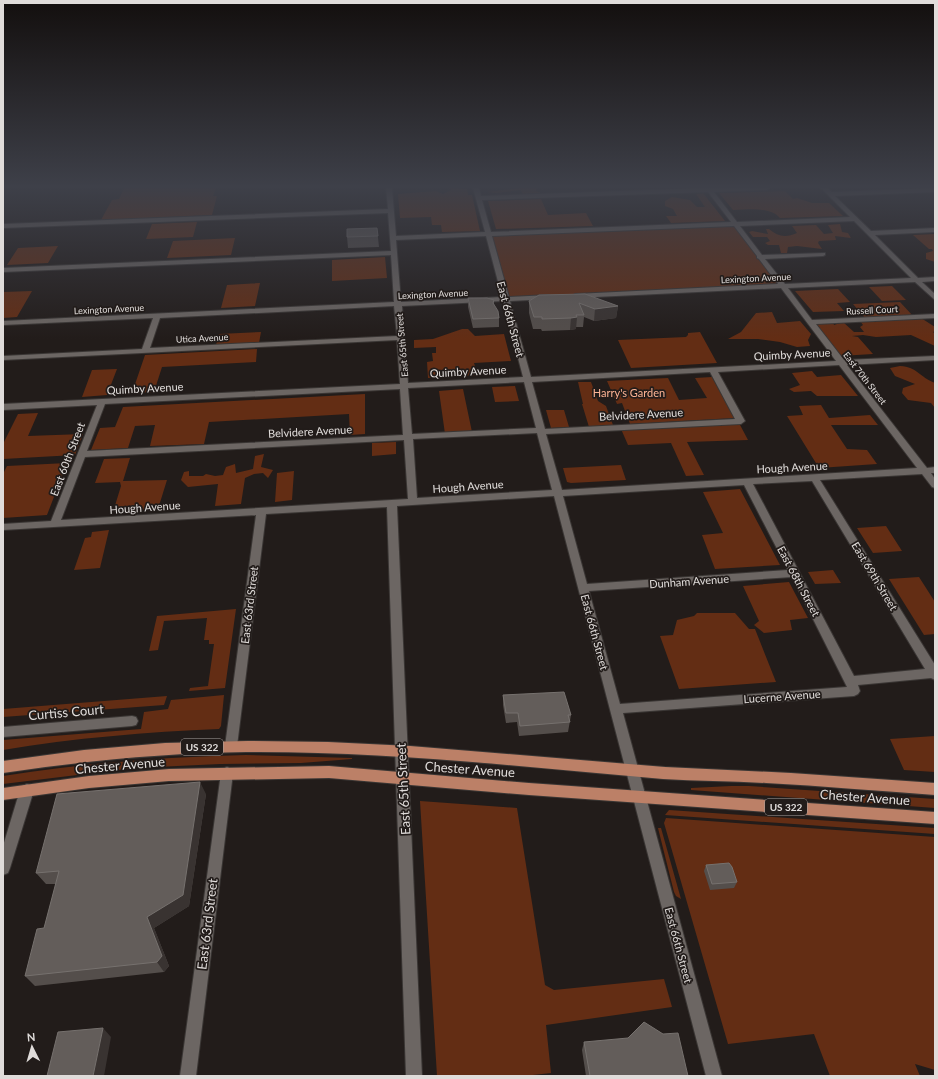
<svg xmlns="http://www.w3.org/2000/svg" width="938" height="1079" font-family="Lato,sans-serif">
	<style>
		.green { fill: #632d14 }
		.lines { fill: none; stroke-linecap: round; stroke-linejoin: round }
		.minor-casing { stroke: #3a3634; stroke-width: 2 }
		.major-casing { stroke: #3a3634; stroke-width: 2 }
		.minor { fill: #6c6663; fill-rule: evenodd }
		.major { fill: #bc8067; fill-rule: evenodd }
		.wall { fill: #544e4b }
		.shaded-wall { fill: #393331 }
		.building { fill: #635d5a; stroke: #76716e }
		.labels { text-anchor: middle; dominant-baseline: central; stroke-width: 3.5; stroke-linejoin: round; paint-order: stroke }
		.far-street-label { font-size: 9px; fill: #e0dcda; stroke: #221c1a }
		.shield { fill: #221c1a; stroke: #a7a2a0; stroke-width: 1 }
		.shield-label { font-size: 10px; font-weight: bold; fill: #e0dcda }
		.street-label { font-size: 11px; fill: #e0dcda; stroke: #221c1a }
		.park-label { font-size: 11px; fill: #fdb394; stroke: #221c1a }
		.near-street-label { font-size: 13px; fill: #e0dcda; stroke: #221c1a }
	</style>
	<rect width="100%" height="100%" fill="#221c1a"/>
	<path class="green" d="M124,188H216L213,196H217L212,215L101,220L112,200L119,199Z
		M449,188L467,189L468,195H472L480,231L442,232L441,225H432L431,217L400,218L398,194L436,191L443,194L451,190Z
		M521,188H537L536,191L544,194H523L521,190L496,193L487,192Z
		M785,191L793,199L797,198L812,203H829L843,216L780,218C769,206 748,210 733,210L719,193Z
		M703,193L725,221L671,223L666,216H677L673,209L665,206V201L672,197L690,200L697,207H705L696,194Z
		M541,199L548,215L586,213L593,226L496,229L488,201Z
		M197,222L193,237L146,239L152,224Z
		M736,224L783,286L506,299L488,234Z
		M840,224L842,232L848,233L851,238L835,236L836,240L819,241L818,243L822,249L797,246L788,247L787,253H781L779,245H768L765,243L770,241L767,237H753L749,232L752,231L768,234L766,229H769C778,237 786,238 797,233L792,226L816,225L824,234L833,233L828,225Z
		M935,234V262L926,259V253L933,251L932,249H929L913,235Z
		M235,238L231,255L167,258L173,241Z
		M58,246L48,263L7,265L18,248Z
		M385,257L387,278L332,281V260Z
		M260,283L255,306L221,308L227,285Z
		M892,286L906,300L882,301L869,287Z
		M838,289L850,302L837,303L844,311L813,312L795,291Z
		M32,291L17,317L3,318V292Z
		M900,302L913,316L865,318L853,304Z
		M772,312L777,323L800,321L811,334L808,340L810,346L797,347L780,342L758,339H728L741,332L756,313Z
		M921,318L935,327V331L933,332L935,334V346L911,335L876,337L863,335L852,336L858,337L873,354L840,356L814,323L833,322L834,325L843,322L854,332H864L860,327L863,325L860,321Z
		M462,329H468L475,336L504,334L511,361L474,363L478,375L428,378L427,362L433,361L432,353H436V347L414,348V340L433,339Z
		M261,332L259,343L216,345L219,334Z
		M700,332L717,363L631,368L618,340L686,337L688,335V333Z
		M257,349L256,362L162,367L154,392L132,393L145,355Z
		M900,366C918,367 919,377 935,383V408L931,403L908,400L902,393L903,388L915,384L895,376L890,368Z
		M117,369L107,395L82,397L92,370Z
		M812,371L817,377L841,375L858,396H817L811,391L794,392L789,389L800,385L792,373Z
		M712,377L735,418L630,424L622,403L617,404L607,381L668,378L679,400L707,398L695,378Z
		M578,382H591L598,401L606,406L613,425L589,427L582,404H583Z
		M515,386L519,401L495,402L492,387Z
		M463,389L472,432L445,434L439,391Z
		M365,394V434L350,435L349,414L209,422L204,444L150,446L155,425L135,426L128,448L91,450L100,428L115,427L123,407Z
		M821,405L829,418L870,415L878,425H831L847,449L867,450L877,464L819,468L787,416L803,415L799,406Z
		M546,410H564L569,427L551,428Z
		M38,413L28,436L83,434L75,455L3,459V444L18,414Z
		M739,423L748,440L687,442L704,475L686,476L671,443L628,445L621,429Z
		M396,442V454L372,456V443Z
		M264,454L261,467L273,470L268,478L263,473L254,474L245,478L241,504L215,506L218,484L188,487L181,480L184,472L189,471V476H203L206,474L215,476L223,475L226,467L235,464L236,473L253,469L255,456Z
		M130,458L123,481L167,480L158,509L113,512L121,486L120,482L95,483L104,459Z
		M67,463L47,515L3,518V474L7,466Z
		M621,465L626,480L571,483L567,482L563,468Z
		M294,471L292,500L275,502L277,473Z
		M740,489L780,565L715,569L702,535L723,533L703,492Z
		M886,526L902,551L873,553L857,528Z
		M109,530L100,568L74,570L85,538L91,537L92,532Z
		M833,570L841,583L815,584L808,572Z
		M919,577L935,602V634L924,635L889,579Z
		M789,582L808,618L790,620L792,630L764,633L754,625L759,621L743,586Z
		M236,609L225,688L189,691L190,688L208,686L214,644H209V640H204L207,618L164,621L158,650L149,651L157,616Z
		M697,613H735L749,629H755L776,682L679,689L660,636L673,635L677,620L694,616Z
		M224,695L221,726L219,729C147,732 74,738 3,750V740L141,729L144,712L168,709L171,700Z
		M167,696L164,705L3,717V709Z
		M935,736V772L904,770L890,739Z
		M246,755L352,758V759L301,763L220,764L135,768L3,784V776C84,763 165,757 246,755Z
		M731,786H749L935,799V808L691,790V788Z
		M420,801L517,808L545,985L554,990L664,979L672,1007L546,1025L551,1073L524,1076H437Z
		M669,810L935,828V834L665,815Z
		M666,818L935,837V1070L915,1064L920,1076H830L814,1034L728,1044L664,823Z
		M658,828H661L681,899L676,896L674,892Z"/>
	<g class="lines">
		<defs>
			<path id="minor" d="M386,188H392L396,236L485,232L473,188H479L481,196L705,188H770L767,190L714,192L737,222L850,217L821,188H827L832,192L935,188V192L835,196L871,231L935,228V232L875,235L918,278L935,277V281L922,282L935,294V300L915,282L788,288L812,320L935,314V318L816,324L844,360L935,356V360L847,365L927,468L935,467V473H931L935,479V488L932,487L922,474L820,480L935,665V680L931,678L858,685L860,691L858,694L854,696L623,713L722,1076H706L554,496L397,506L422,1076H406L387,507L266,514L237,746L235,750L231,751L227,750L225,746L256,515L3,530V524L51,521L97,405L3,410V404L400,384L397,340L3,360V356L142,349L153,318L3,325V321L394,302L391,255L3,272V268L391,251L388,213L3,228V224L388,209ZM708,192L731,222L491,232L482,200ZM854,221L911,278L785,284L765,259L823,256L825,255V253L762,255L740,226ZM734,226L757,256V258L759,259L778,284L575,294L572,296L575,298L781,288L836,361L531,377L510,301L549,299L552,297L549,295L509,297L492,236ZM486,236L502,297L401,302L396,240ZM503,301L523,377L408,383L402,306ZM394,306L397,336L150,348L160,318ZM839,365L917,468L562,490L546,434L741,424L745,421L718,372ZM710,372L735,419L545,429L532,382ZM524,382L536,428L412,434L408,388ZM400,389L403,435L87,451L105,404ZM537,433L552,490L417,498L413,439ZM404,440L408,499L61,520L85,457ZM812,481L925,669L854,676L753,484ZM744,485L788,570L587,584L563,496ZM792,577L847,687L620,704L589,591Z
				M132,716L136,717L138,721L136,725L132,726L3,737V727Z
				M227,767L232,769L233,773L196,1076H180L221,773L222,769Z
				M27,784L32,786L34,790L10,868L8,873L3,875V846L20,790L22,786Z"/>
			<path id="major" d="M247,741L328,742L410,746L665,767L791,773L935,783V795C879,791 823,786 766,783C732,781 697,781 663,779C524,767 386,751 246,752C164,753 84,761 3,773V761L84,750L165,743Z
				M329,766L529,783L935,812V824L529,795L329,778L169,781L89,788L3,800V788L89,776L169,769Z"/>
		</defs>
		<use href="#minor" class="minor-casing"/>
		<use href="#major" class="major-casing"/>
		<use href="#minor" class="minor"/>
		<use href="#major" class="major"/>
	</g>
	<path class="wall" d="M377,228L379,247L348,248L347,237Z
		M539,295L618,306L616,318L594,321L584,317L583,327H576V329L570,330L542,331L541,329H533L529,313V301Z
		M468,298L494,300V304L499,318V327L473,328L468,307Z
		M503,695L571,715L568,732L519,736L517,722L506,723L503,705Z
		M206,794L189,906L154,928L169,966L164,972L35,986L25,976L44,928L56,884H46L36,873Z
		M706,865L737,882L734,888L710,890L704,871Z
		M584,1042L688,1076H586L582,1050Z"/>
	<path class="shaded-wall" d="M618,306L616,318L594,321L595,309Z
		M577,317L576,329L570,330L571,318Z
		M200,782L206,794L189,906L154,928L169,966L164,972L157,962L147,917Z
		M103,1028L111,1037L104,1076H93Z"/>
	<path class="building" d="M377,228L378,236L347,237V229Z
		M585,294L618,306L595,309L579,303L584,315H576L577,317L571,318L542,319V317H534L529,301L539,295Z
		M468,298H487L494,300L493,303L498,311L499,318L473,319Z
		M564,692L571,715H568L570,722L520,726L518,713H506L503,695Z
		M200,782L183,895L147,917L162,956L157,962L25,976L37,929L44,928L59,871L36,873L57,794Z
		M729,863L732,867L737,882L712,884L706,865Z
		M644,1022L663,1034L678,1033L688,1076H590L584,1042L628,1038Z
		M103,1028L93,1076H47L58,1032Z"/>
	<linearGradient id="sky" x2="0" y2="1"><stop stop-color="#130f0e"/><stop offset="0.55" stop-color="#3e4049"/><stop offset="1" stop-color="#3e4049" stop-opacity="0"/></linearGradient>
	<rect width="938" height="339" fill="url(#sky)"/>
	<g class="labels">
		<g class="far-street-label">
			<text transform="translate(756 278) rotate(-3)">Lexington Avenue</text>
			<text transform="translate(433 294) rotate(-3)">Lexington Avenue</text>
			<text transform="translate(109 309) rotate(-3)">Lexington Avenue</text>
			<text transform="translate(872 310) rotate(-3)">Russell Court</text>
			<text transform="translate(202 338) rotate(-3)">Utica Avenue</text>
			<text transform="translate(402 345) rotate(-95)">East 65th Street</text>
			<text transform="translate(865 378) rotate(52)">East 70th Street</text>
		</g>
		<g class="shield">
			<rect x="181" y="739" width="42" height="16" rx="3"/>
			<rect x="765" y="799" width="42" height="16" rx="3"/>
		</g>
		<g class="shield-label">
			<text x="202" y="747">US 322</text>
			<text x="786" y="807">US 322</text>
		</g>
		<g class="street-label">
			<text transform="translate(511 319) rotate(75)">East 66th Street</text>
			<text transform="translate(792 354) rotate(-3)">Quimby Avenue</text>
			<text transform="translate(468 371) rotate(-3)">Quimby Avenue</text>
			<text transform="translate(145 388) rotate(-3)">Quimby Avenue</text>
			<text transform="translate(641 414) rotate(-3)">Belvidere Avenue</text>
			<text transform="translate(310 431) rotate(-3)">Belvidere Avenue</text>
			<text transform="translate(67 459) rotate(-69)">East 60th Street</text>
			<text transform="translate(792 467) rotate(-3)">Hough Avenue</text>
			<text transform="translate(468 486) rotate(-4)">Hough Avenue</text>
			<text transform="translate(145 507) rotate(-4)">Hough Avenue</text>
			<text transform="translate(875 576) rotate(59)">East 69th Street</text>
			<text transform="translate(689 581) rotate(-4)">Dunham Avenue</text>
			<text transform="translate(799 581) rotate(62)">East 68th Street</text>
			<text transform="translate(249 605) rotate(-83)">East 63rd Street</text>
			<text transform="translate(595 632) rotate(75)">East 66th Street</text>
			<text transform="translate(782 696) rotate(-4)">Lucerne Avenue</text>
			<text transform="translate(679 945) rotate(75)">East 66th Street</text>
		</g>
		<g class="park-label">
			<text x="629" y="392">Harry's Garden</text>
		</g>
		<g class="near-street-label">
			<text transform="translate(66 712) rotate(-5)">Curtiss Court</text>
			<text transform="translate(120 765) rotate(-5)">Chester Avenue</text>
			<text transform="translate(470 769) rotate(4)">Chester Avenue</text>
			<text transform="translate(403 789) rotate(-93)">East 65th Street</text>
			<text transform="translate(865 797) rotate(4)">Chester Avenue</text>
			<text transform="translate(207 924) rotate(-83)">East 63rd Street</text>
		</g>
	</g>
	<rect width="938" height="1079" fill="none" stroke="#e0dcda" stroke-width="8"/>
	<g transform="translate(32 1047) rotate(355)" stroke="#221c1a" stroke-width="3" paint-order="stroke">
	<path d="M0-3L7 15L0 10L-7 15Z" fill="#e0dcda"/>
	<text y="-6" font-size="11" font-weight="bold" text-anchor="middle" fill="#e0dcda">N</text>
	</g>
</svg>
